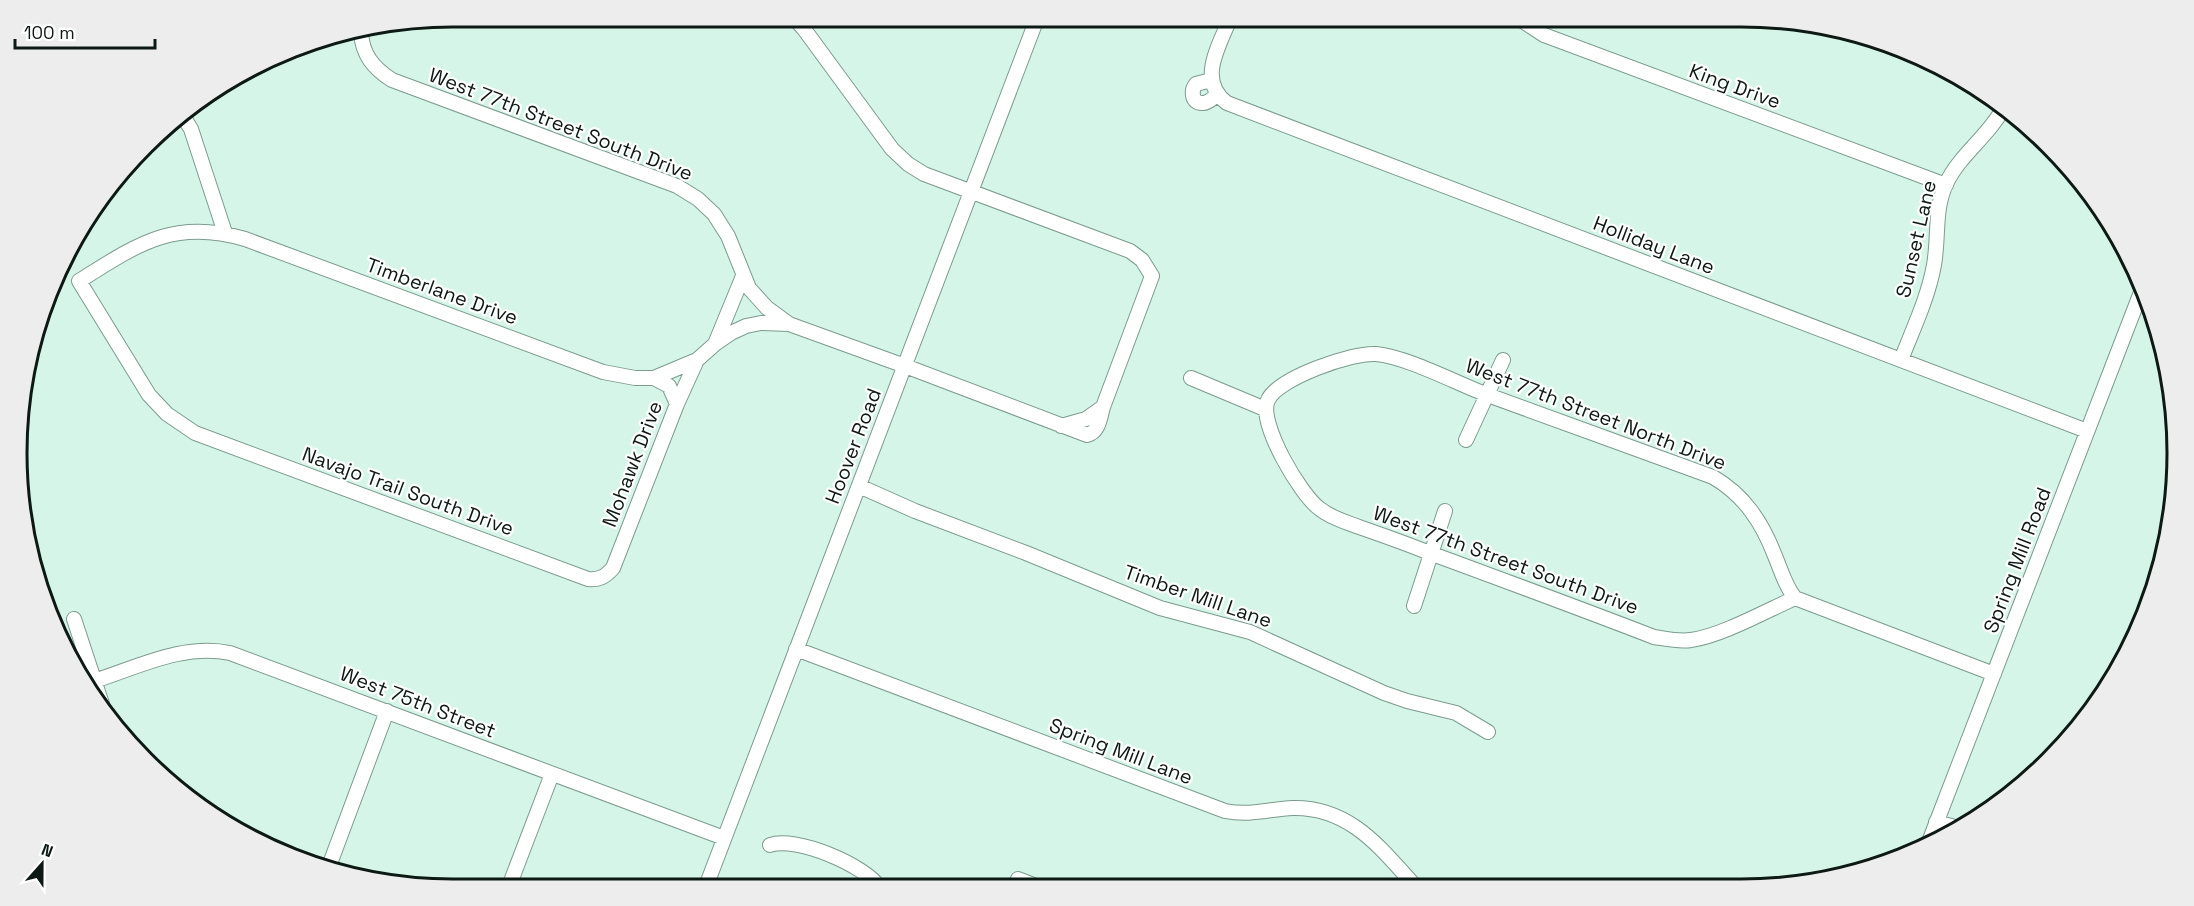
<svg xmlns="http://www.w3.org/2000/svg" width="2194" height="906" font-family="'Space Grotesk',sans-serif">
	<style>
		.lines { fill: none; stroke-linecap: round; stroke-linejoin: round }
		.minor-casing { stroke: #7c9b8e; stroke-width: 16 }
		.minor { stroke: #fff; stroke-width: 14 }
		.labels { text-anchor: middle; dominant-baseline: central; stroke-width: 4.5; stroke-linejoin: round; paint-order: stroke }
		.street-label { font-size: 20px; fill: #0d1914; stroke: #fff }
		.rim { fill: none; stroke: #0d1914; stroke-width: 3 }
	</style>
	<rect width="100%" height="100%" fill="#d4f5e7"/>
	<g class="lines">
		<defs>
			<path id="minor" d="M792,16L804,29L892,149L908,164L924,174L1130,251L1142,260L1152,276L1103,407L1086,419L1061,426
				M1231,16C1220,45 1196,80 1227,103L2087,431
				M1515,16L1544,35L1946,185
				M361,32C362,54 373,68 392,80L677,186L698,199L714,214L728,236L749,288L767,308L789,324L905,366L1087,435C1099,432 1100,418 1103,407
				M1211,80L1196,84C1191,90 1191,104 1203,103C1208,103 1213,98 1217,95
				M181,113L191,129L225,233
				M715,344L743,276
				M697,360L677,404L613,568C605,577 599,580 588,579L195,433L167,414L149,395L79,281C138,244 174,218 245,239L603,372L635,378H654L697,360L715,344L731,333L746,326L761,323L789,324
				M1901,360C1913,329 1928,298 1934,265C1939,237 1934,210 1946,184C1960,154 1989,136 2004,107
				M654,378L669,386L677,404
				M1191,378L1265,409
				M1466,440L1503,360
				M859,486L915,511L1026,553L1160,608L1250,632L1384,693L1407,701L1456,713L1488,732
				M1795,598C1766,611 1721,636 1691,640C1679,642 1667,639 1654,637C1579,608 1503,580 1427,552C1405,543 1382,535 1359,527C1346,522 1331,518 1320,509C1301,496 1257,422 1268,400C1278,378 1353,352 1376,354C1407,357 1454,382 1485,394C1561,422 1637,449 1713,477C1744,495 1762,522 1775,556C1781,570 1785,586 1795,598L1994,674
				M1414,606L1445,511
				M74,619L104,710
				M796,649L1225,811C1251,816 1269,809 1293,808C1351,807 1381,849 1416,887
				M94,681C138,667 184,643 230,653L724,838
				M1936,822L1959,828
				M770,845C796,836 865,865 880,888
				M1927,847L2143,287
				M328,869L387,711
				M1018,879L1041,888
				M508,889L552,774
				M705,889L1038,16"/>
		</defs>
		<use href="#minor" class="minor-casing"/>
		<use href="#minor" class="minor"/>
	</g>
	<g class="labels">
		<g class="street-label">
			<text transform="translate(1735 86) rotate(20)">King Drive</text>
			<text transform="translate(561 124) rotate(21)">West 77th Street South Drive</text>
			<text transform="translate(1916 239) rotate(-77)">Sunset Lane</text>
			<text transform="translate(1654 245) rotate(21)">Holliday Lane</text>
			<text transform="translate(442 291) rotate(20)">Timberlane Drive</text>
			<text transform="translate(1596 414) rotate(21)">West 77th Street North Drive</text>
			<text transform="translate(853 446) rotate(-69)">Hoover Road</text>
			<text transform="translate(632 464) rotate(-69)">Mohawk Drive</text>
			<text transform="translate(408 491) rotate(20)">Navajo Trail South Drive</text>
			<text transform="translate(1506 560) rotate(20)">West 77th Street South Drive</text>
			<text transform="translate(2017 560) rotate(-69)">Spring Mill Road</text>
			<text transform="translate(1198 596) rotate(19)">Timber Mill Lane</text>
			<text transform="translate(418 702) rotate(21)">West 75th Street</text>
			<text transform="translate(1121 751) rotate(21)">Spring Mill Lane</text>
		</g>
	</g>
	<path d="M0 0H2194V906H0ZM453 27H1741A426 426 0 0 1 2167 453V453A426 426 0 0 1 1741 879H453A426 426 0 0 1 27 453V453A426 426 0 0 1 453 27Z" fill="#ecedec" fill-rule="evenodd"/>
	<path class="rim" d="M453 27H1741A426 426 0 0 1 2167 453V453A426 426 0 0 1 1741 879H453A426 426 0 0 1 27 453V453A426 426 0 0 1 453 27Z"/>
	<g transform="translate(42 864) rotate(21)" stroke="#ffffff" stroke-width="4.5" paint-order="stroke">
	<path d="M0-4.5L10 22L0 15L-10 22Z" fill="#0d1914"/>
	<text y="-9" font-size="16" font-weight="bold" text-anchor="middle" fill="#0d1914">N</text>
	</g>
	<path d="M15 39v9h140v-9" fill="none" stroke="#0d1914" stroke-width="3"/>
	<text x="24" y="39" font-size="18" fill="#0d1914" stroke="#ffffff" stroke-width="4.5" paint-order="stroke">100 m</text>
</svg>
